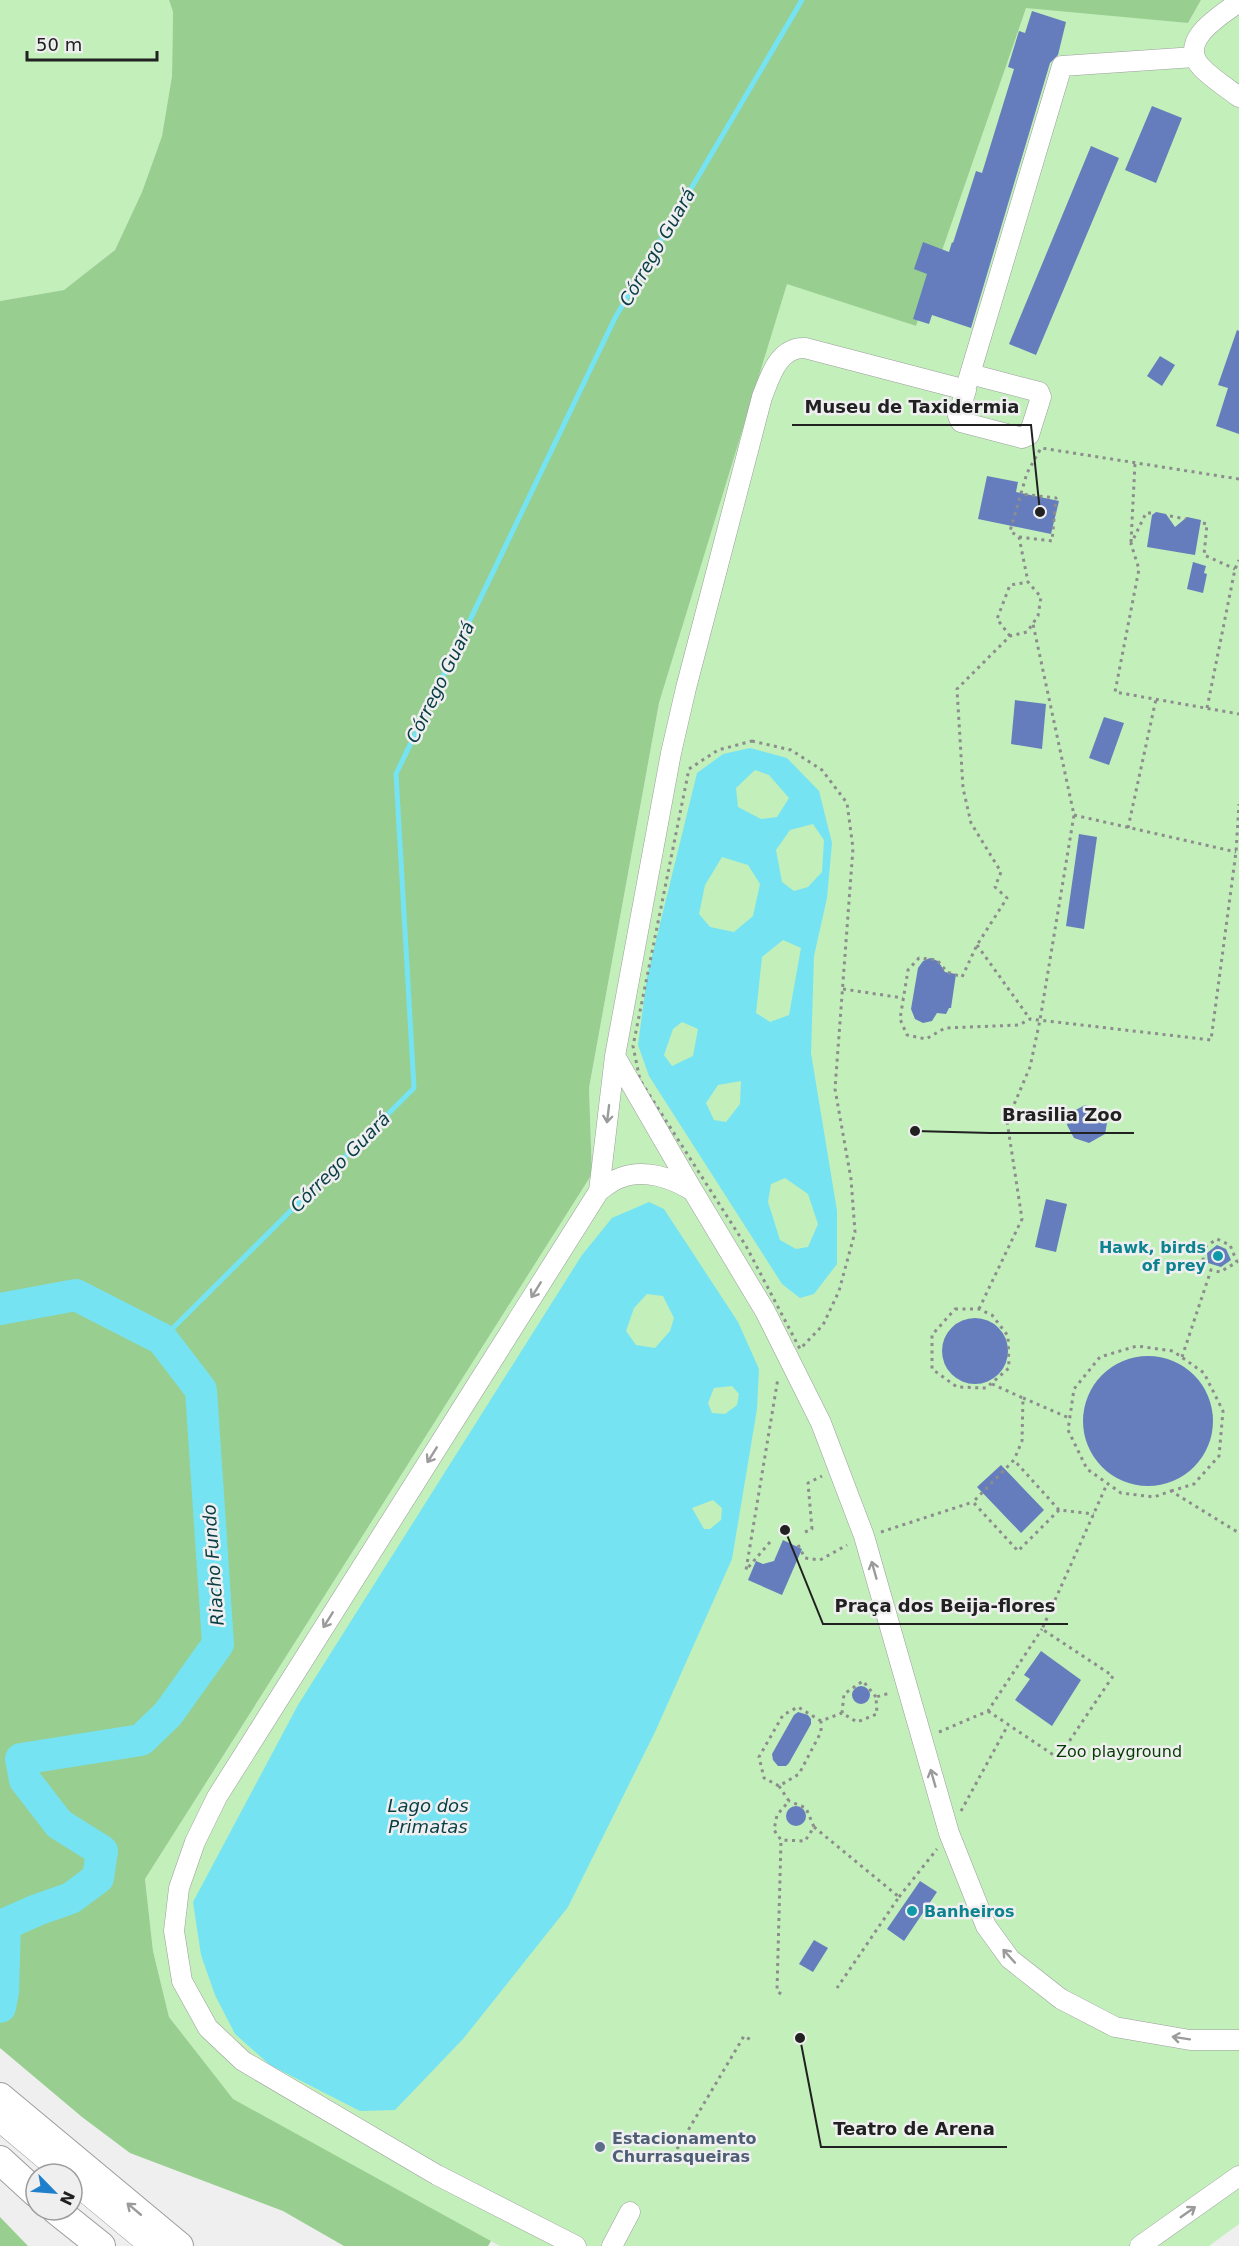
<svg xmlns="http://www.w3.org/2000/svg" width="1239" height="2246" font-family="'DejaVu Sans',sans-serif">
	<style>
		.green { fill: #c2efba }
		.forest { fill: #98ce8f }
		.water { fill: #76e3f3; fill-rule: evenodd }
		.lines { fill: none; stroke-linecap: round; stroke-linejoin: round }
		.stream { stroke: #76e3f3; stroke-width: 5 }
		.river { stroke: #76e3f3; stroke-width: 32 }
		.building { fill: #667dbd }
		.minor-casing { stroke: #9c9d9e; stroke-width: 21 }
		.highway-casing { stroke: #9c9d9e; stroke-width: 30 }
		.path { stroke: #8d8d8e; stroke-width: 3; stroke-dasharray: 3 4.5; stroke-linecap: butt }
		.minor { stroke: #fff; stroke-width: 20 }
		.highway { stroke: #fff; stroke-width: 28 }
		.oneway { stroke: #9b9b9c }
		.culture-dot { fill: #0f9aa8; stroke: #efeff0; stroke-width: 2 }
		.service-dot { fill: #5c6f8a; stroke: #efeff0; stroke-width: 2 }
		.labels { text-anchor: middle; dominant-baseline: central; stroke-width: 5; stroke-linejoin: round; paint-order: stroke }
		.culture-label { font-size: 16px; font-weight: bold; fill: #0d838f; stroke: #efeff0; text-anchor: end }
		.park-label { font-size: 16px; fill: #053d00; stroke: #efeff0 }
		.service-label { font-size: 16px; font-weight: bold; fill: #4e5e75; stroke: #efeff0; text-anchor: start }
		.water-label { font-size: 18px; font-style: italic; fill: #083d44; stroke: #efeff0 }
		.leader { fill: none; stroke: #212122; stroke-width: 2 }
		.callout-dot { fill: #212122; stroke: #efeff0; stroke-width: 2 }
		.callout-label { font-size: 18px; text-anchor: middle; font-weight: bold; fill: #212122; stroke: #efeff0; stroke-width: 5; stroke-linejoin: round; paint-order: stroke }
	</style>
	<rect width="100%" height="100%" fill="#efeff0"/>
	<path class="green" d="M0,0H169L173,12L172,76L162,136L142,192L115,250L64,290L0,301Z
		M1201,0H1239V2224L1209,2246H500L233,2100L169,2017L153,1951L145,1879L592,1174L589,1088L659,703L787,283L916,326L1026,7L1188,23Z"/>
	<path class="forest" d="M169,0H1201L1188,23L1026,8L916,326L787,284L659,703L589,1088L592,1174L145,1879L153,1951L169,2017L233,2099L491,2241L488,2246H344L283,2211L130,2153L82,2117L0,2048V301L64,290L115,250L142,192L162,136L172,76L173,12Z
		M0,2217L28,2246H0Z"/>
	<path class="water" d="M750,748L787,758L819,791L832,843L827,898L814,956L811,1053L837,1211V1264L814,1294L800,1298L782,1284L649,1076L638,1045L647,977L697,773L723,754ZM755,770L769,775L789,798L777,817L761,819L738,807L736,788ZM813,824L824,840L822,872L808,887L794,891L782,882L776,850L790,830ZM722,857L748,865L760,884L753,916L734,932L710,927L699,914L705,885ZM783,940L801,948L789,1015L770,1022L756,1013L762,957ZM682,1022L698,1029L693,1056L672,1066L664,1055L673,1029ZM741,1081L740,1104L726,1122L714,1120L706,1103L718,1085ZM785,1178L808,1194L818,1224L808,1247L796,1249L780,1240L768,1202L771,1184Z
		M649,1202L664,1209L738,1322L759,1369L757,1409L732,1559L655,1732L568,1907L463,2039L395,2110L360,2111L270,2065L235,2034L215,1995L201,1955L193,1902L298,1705L582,1255L612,1218ZM647,1294L663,1296L674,1318L670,1331L655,1348L636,1345L626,1331L634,1308ZM732,1386L739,1394L737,1405L725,1414L712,1413L708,1403L714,1388ZM713,1500L722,1508L721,1520L710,1529H704L692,1508Z"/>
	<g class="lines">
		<path class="stream" d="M162,1339L414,1088L396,774L615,318L802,0"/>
		<path class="river" d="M0,1309L76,1295L162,1339L201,1390L218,1644L168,1714L141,1740L21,1759L25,1780L59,1824L102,1851L98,1878L71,1898L37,1910L5,1924L3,1992L0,2007"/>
	</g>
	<path class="building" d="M1032,11L1066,22L1058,55L1050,63L971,328L932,315L929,324L913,319L927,274L914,269L923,242L949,252L952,242L953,243L976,171L982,173L1014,69L1008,67L1019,31L1025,33Z
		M1152,106L1182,118L1156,183L1125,170Z
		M1091,146L1119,158L1036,355L1009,344Z
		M1237,330L1239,331V434L1216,426L1228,388L1218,385Z
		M1160,356L1175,365L1162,386L1147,376Z
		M987,476L1018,482L1016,492L1059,501L1051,534L978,519Z
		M1156,512L1166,514L1175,527L1187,517L1201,520L1195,555L1147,547L1152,515Z
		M1193,562L1206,566L1204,573L1207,574L1203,593L1187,589Z
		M1015,700L1046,704L1042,749L1011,744Z
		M1104,717L1124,723L1109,765L1089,758Z
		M1079,834L1097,837L1084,929L1066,926Z
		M930,958L938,961L945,972L956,974L951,1008H949L946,1014L937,1013L932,1021L923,1023L915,1019L911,1009L918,968L923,961Z
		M1085,1105L1099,1109L1107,1123L1105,1134L1089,1143L1074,1138L1067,1125L1072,1112Z
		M1046,1199L1067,1204L1056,1252L1035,1247Z
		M1217,1245L1226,1249L1231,1260L1221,1267L1208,1263L1207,1253Z
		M942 1351a33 33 0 1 1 66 0a33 33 0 1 1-66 0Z
		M1083 1421a65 65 0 1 1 130 0a65 65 0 1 1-130 0Z
		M1001,1465L1044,1510L1021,1533L977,1487Z
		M783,1540L802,1549L782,1595L748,1580L756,1561L763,1564L774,1561Z
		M1041,1651L1081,1680L1052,1726L1015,1700L1030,1679L1024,1675Z
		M852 1695a9 9 0 1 1 18 0a9 9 0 1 1-18 0Z
		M798,1712L808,1715L811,1719V1724L789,1763L786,1766H778L773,1760L772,1754L794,1715Z
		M786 1816a10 10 0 1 1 20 0a10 10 0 1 1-20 0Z
		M920,1881L937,1892L904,1941L887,1929Z
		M814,1940L828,1948L813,1972L799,1964Z"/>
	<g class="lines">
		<defs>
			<path id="minor" d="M1239,2C1220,16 1176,41 1202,68C1213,79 1227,88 1239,97
				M967,384L1062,66L1195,57
				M615,1056L693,1191
				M599,1191C606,1186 612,1181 620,1178C644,1168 672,1178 693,1191L765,1311L821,1423L864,1536L949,1833L986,1926L1010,1959L1061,1999L1115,2027L1190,2040H1239
				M0,2122L62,2174
				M72,2182L149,2246
				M576,2246L437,2175L243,2061L208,2028L182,1981L174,1931L179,1888L195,1842L217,1797L599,1191L615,1056L671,753L686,688L762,397C770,377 778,347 805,348L966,390L958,416L961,422L1022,438L1029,435L1041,397L1039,392L970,374
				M612,2246L630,2212
				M1140,2246L1239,2176"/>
			<path id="highway" d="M0,2097L179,2246
				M0,2160L36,2193
				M56,2210L101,2246"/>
		</defs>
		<use href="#minor" class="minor-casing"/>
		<use href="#highway" class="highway-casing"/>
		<path class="path" d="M1239,479L1041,448L1027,473L1010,531L1019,537L1028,582L1041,597L1038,616L1027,632L1010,636L957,689L963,788L971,823L1001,872L995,887L1007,898L977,945L962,977L947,972L937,960L919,958L908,970L900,1019L907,1035L926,1039L945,1028L1019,1025L1030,1019L1211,1040L1236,852L1239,804
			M1151,513H1146L1131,544L1139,569L1115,692L1239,714
			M1170,516L1186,519
			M1203,523L1207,524L1204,555L1235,569
			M1019,537L1052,541L1056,498L1021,494
			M1131,542L1135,463
			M1010,636L997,619L1010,585L1028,582
			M1207,708L1235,569L1239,560
			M752,741L791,750L822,770L847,803L853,848L835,1089L851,1179L855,1232L839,1291L823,1325L800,1349L746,1246L640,1080L633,1046L689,769L718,750Z
			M1074,815L1236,852
			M1128,828L1156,699
			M977,945L1030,1019
			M843,989L903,998
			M955,1309H979L992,1315L1008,1336L1009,1368L986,1388L957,1387L932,1369V1335Z
			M979,1309L1022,1219L1007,1121L1030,1067L1040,1020L1074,815L1033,624
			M1182,1357L1211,1270L1220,1272L1237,1262L1230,1245L1217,1239L1202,1249L1204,1266L1211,1270
			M992,1384L1023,1398L1022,1441L1014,1460
			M1023,1398L1069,1418
			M1171,1491L1194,1484L1219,1456L1223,1411L1204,1373L1173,1351L1137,1346L1100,1357L1074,1389L1068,1430L1087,1469L1121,1493L1154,1497L1171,1491L1239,1533
			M1059,1510L1014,1460L973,1502L1018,1551L1059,1510L1094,1514
			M805,1532L812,1529L808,1483L822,1476
			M881,1532L973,1502
			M770,1542L746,1570L778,1378
			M798,1545L805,1558L820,1560L847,1545
			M876,1697L863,1681L844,1694L842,1713L857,1722L877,1714L876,1697L890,1693
			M988,1711L1058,1758L1113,1676L1042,1629L1107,1484
			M821,1721L798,1707L783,1715L759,1757L764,1778L779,1786L799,1774L821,1732V1721L842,1713
			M939,1732L988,1711L1042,1629
			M779,1786L789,1801L777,1815L774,1830L781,1840L805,1841L814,1827L806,1808L789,1801
			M961,1811L1008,1725
			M814,1827L899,1897L837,1988
			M899,1897L937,1849
			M781,1994L777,1991L781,1840
			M677,2149L744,2036L751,2040"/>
		<use href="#minor" class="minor"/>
		<use href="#highway" class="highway"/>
	</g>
	<defs><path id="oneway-shaft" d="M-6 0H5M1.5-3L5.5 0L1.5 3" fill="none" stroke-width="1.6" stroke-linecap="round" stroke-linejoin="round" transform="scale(1.5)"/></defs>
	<g class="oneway">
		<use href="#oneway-shaft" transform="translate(608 1114) rotate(97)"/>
		<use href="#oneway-shaft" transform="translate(536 1290) rotate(122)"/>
		<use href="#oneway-shaft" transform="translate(432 1455) rotate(122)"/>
		<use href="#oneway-shaft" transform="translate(874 1570) rotate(-106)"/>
		<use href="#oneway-shaft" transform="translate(328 1620) rotate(122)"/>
		<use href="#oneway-shaft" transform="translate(933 1778) rotate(-106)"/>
		<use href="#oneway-shaft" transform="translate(1009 1956) rotate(-132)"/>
		<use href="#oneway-shaft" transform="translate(1181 2038) rotate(-171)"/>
		<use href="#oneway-shaft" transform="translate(134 2209) rotate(-140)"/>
		<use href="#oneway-shaft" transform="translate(1188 2212) rotate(-35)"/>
	</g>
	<g class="culture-dot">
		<circle cx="1218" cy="1256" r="6"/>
		<circle cx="912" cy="1911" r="6"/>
	</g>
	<circle class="service-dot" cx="600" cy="2147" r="6"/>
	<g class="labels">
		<g class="culture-label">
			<text x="1206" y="1247">Hawk, birds<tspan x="1206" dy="18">of prey</tspan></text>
			<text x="924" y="1911" text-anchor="start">Banheiros</text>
		</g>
		<g class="park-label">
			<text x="1119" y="1751">Zoo playground</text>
		</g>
		<g class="service-label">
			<text x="612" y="2138">Estacionamento<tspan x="612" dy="18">Churrasqueiras</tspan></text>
		</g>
		<g class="water-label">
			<text transform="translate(657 247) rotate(-60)">Córrego Guará</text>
			<text transform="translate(440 682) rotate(-64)">Córrego Guará</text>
			<text transform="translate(340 1162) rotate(-45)">Córrego Guará</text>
			<text transform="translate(213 1565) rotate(-94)">Riacho Fundo</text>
			<text x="428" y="1805">Lago dos<tspan x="428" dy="21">Primatas</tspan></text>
		</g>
	</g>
	<path class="leader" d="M1040 512L1031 425H792M915 1131L990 1133H1134M785 1530L823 1624H1068M800 2038L821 2147H1007"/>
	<g class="callout-dot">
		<circle cx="1040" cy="512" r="6"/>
		<circle cx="915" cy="1131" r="6"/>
		<circle cx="785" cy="1530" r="6"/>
		<circle cx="800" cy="2038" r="6"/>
	</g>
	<g class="callout-label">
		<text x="912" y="413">Museu de Taxidermia</text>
		<text x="1062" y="1121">Brasilia Zoo</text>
		<text x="945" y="1612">Praça dos Beija-flores</text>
		<text x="914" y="2135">Teatro de Arena</text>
	</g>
	<g transform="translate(54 2192) rotate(115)"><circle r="28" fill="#efeff0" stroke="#9d9d9e" stroke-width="1.5"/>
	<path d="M0-4.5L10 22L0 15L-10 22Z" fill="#1f7fcb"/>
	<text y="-9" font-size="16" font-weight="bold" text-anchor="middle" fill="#212122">N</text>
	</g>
	<path d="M27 51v9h130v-9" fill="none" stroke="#212122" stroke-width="3"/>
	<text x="36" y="51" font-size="18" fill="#212122" stroke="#efeff0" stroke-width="4.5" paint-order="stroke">50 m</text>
</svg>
